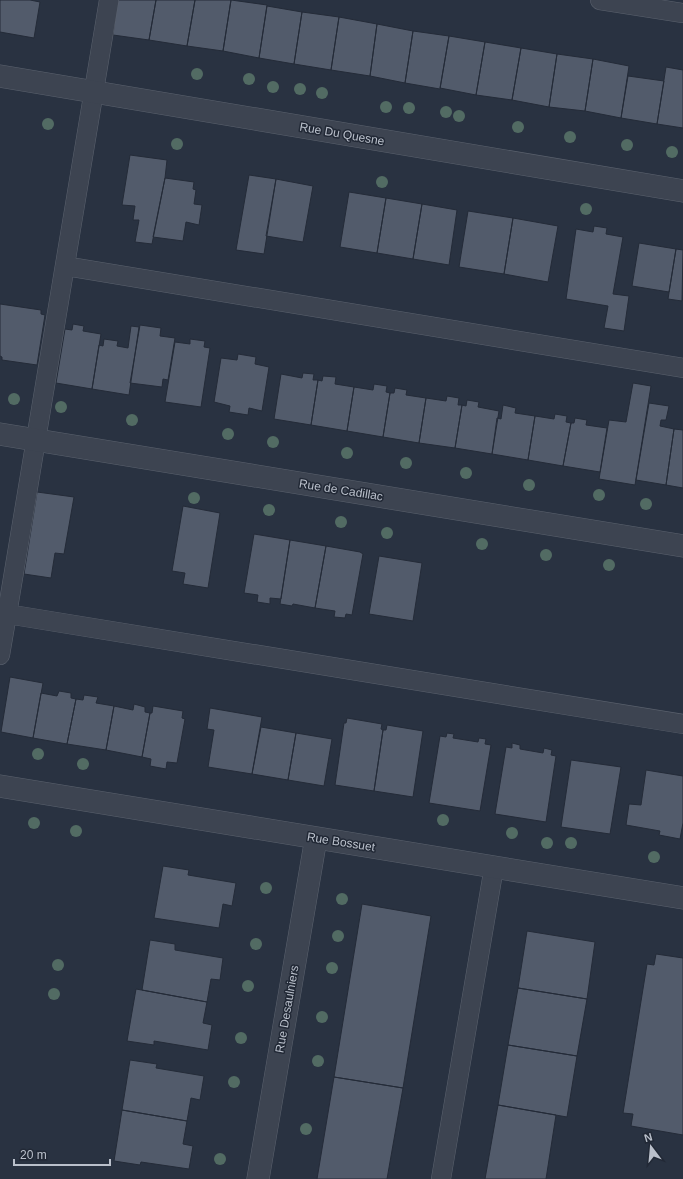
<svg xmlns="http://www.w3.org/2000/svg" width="683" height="1179" font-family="Helvetica,sans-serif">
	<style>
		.building { fill: #525b6b; stroke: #242b38 }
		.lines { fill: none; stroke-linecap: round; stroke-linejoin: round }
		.service-casing { stroke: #5b626e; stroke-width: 20 }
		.minor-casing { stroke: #5b626e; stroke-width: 23 }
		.tertiary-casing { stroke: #5b626e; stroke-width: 23 }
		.service { stroke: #3d4451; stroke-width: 19 }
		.minor { stroke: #3d4451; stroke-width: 22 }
		.tertiary { stroke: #3d4451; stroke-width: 22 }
		.tree { fill: #526b63 }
		.labels { text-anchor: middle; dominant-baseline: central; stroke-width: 3; stroke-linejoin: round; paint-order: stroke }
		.street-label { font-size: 12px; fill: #bac0cb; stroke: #222936 }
	</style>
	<rect width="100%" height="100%" fill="#293241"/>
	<path class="building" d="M0,0H30L40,2L34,38L0,32Z
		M117,0H156L149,40L113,35Z
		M156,0H195L187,46L149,40Z
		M195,0H231L223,51L187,46Z
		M231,0L267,5L259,58L223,51Z
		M267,6L302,12L294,64L259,58Z
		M302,12L339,17L331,70L294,64Z
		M339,17L377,24L370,76L331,70Z
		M377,24L413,31L405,83L370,76Z
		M413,31L449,36L440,89L405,83Z
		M449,36L485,42L476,95L440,88Z
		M485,42L521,48L512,100L476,95Z
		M521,48L557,54L549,107L512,100Z
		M557,54L593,59L585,111L549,107Z
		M593,59L629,66L621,118L585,111Z
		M666,67L683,70V128L657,124Z
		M628,76L664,81L657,124L621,118Z
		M130,155L167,160L165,178L152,244L135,242L139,220H133L135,206L122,205Z
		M249,175L276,179L264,254L236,250Z
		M165,178L194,182L193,189L196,190L194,204L202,205L199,225L186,222L183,241L153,237Z
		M276,179L313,186L303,242L266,236Z
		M349,192L386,198L377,253L340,247Z
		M386,198L422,204L413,259L377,253Z
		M422,204L457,210L449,265L413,259Z
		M468,211L513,218L504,274L459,267Z
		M513,218L558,226L548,282L504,274Z
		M594,226L607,228L606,234L623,237L613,294L629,296L624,331L604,328L608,306L566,299L576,229L593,232Z
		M639,243L676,249L669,292L632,286Z
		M676,249L683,250L682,301L668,299Z
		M0,304L41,310V314L45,315L37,365L2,360V357L0,356Z
		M73,324L84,326L83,331L101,334L92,389L56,383L65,329L72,330Z
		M140,325L161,328L160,336L175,338L168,380L163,379L162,387L130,383Z
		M131,326L139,327L129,395L92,389L99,345L103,346L104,339L118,341L117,346L128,348Z
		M190,339L205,341L204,347L210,348L201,407L165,402L175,342L190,344Z
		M238,354L256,357L255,364L269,367L262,411L249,408L248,415L229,412L230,406L214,402L221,358L237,360Z
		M303,373L314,374L313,380H318L311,425L274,419L281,374L302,378Z
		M323,376L336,377L335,384L354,387L347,431L311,425L318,380L322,381Z
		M633,383L651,386L635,485L599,479L609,420L626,422Z
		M374,384L387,386L386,392L390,393L383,437L347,431L354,387L373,390Z
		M395,388L407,390L406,395L426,398L419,443L383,437L390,393H394Z
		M447,396L459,398L458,405H462L455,448L419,443L426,398L446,401Z
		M467,400L479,402L478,407L499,411L492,454L455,448L462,405L466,406Z
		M649,403L669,406L666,420H661L660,426L674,429L666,485L636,480Z
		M503,405L516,408L515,413L535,416L528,460L492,454L497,418L501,419Z
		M555,414L567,416L566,422L571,423L563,466L528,460L535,416L554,419Z
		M575,418L587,420L586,425L607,428L600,472L563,466L571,423H574Z
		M674,429L683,430V488L666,485Z
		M37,492L74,497L64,554L55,553L51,578L24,574Z
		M183,506L220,513L208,588L183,584L185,573L172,571Z
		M254,534L290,540L281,599L270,598V604L257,602L258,595L244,593Z
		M290,540L326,546L315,608L293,604L292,606L280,604Z
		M326,546L360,552L363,554L352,615L346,614L345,618L334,617L335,611L315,608Z
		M379,556L422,563L413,621L369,614Z
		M10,677L43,683L33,738L1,732Z
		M59,691L71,693V698L76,699L67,744L33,738L41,693L57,696Z
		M84,695L98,697L96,703L114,706L106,750L67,744L76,699L83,700Z
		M134,704L145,707V712L150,713L142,757L106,750L114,706L133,710Z
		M153,706L183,711L182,718L185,719L177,763L167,762L166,769L150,766L151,759L142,757L150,713H152Z
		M210,708L262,717L252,774L208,767L214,730L207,729Z
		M347,718L382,724L381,729L383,730L374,791L335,785L344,723H346Z
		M387,725L423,731L413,797L374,791L383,730H386Z
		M261,727L296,733L288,780L252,774Z
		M296,733L332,739L324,786L288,780Z
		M447,733L454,734L453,738L478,742L479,738L486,739L485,744L491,745L480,811L429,803L440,736L446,737Z
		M512,743L520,745V749L543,753L544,748L552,750L551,755L556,756L546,822L495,814L506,747L512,748Z
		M571,760L621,767L610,834L561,827Z
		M646,770L683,776V823L680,839L659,835L660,831L626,825L629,804L641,805Z
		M163,866L189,870L188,875L236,883L232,906L223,904L219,928L154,918Z
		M362,904L431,916L403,1088L334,1077Z
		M527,931L595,942L587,999L518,988Z
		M150,940L175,944V950L223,958L220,980L211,979L207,1002L142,990Z
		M656,954L683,958V1135L631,1126L633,1114L623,1113L647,964L654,965Z
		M518,988L587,999L577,1056L508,1045Z
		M136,989L207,1002L203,1023L212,1025L208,1050L154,1041V1045L127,1041Z
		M508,1045L577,1056L567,1117L498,1105Z
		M130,1060L157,1064L156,1068L204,1076L200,1100L191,1098L187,1121L122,1110Z
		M334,1077L403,1088L387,1179H317Z
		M498,1105L556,1115L546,1179H485Z
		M122,1110L187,1121L183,1144L193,1146L189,1169L141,1162L140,1165L114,1161Z"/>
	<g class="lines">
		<defs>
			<path id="service" d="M109,0L7,614L683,724
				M600,0L683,13
				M65,266L683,368
				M0,655L7,614
				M441,1179L494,867"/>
			<path id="minor" d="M0,76L683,191
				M0,786L683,898
				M258,1179L316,838"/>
			<path id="tertiary" d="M0,434L683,546"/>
		</defs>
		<use href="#service" class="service-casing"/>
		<use href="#minor" class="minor-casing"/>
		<use href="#tertiary" class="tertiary-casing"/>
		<use href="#service" class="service"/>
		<use href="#minor" class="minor"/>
		<use href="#tertiary" class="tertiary"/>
	</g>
	<g class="tree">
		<circle cx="197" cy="74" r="6"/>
		<circle cx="249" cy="79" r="6"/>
		<circle cx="273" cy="87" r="6"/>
		<circle cx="300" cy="89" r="6"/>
		<circle cx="322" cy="93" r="6"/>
		<circle cx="386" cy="107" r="6"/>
		<circle cx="409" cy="108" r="6"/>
		<circle cx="446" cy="112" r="6"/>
		<circle cx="459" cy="116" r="6"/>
		<circle cx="48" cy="124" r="6"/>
		<circle cx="518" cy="127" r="6"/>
		<circle cx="570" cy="137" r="6"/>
		<circle cx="177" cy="144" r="6"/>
		<circle cx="627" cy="145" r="6"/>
		<circle cx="672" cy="152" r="6"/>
		<circle cx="382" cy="182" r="6"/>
		<circle cx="586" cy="209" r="6"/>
		<circle cx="14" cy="399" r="6"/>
		<circle cx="61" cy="407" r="6"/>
		<circle cx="132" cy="420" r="6"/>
		<circle cx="228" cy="434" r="6"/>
		<circle cx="273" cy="442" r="6"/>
		<circle cx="347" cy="453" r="6"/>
		<circle cx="406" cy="463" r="6"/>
		<circle cx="466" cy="473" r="6"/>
		<circle cx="529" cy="485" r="6"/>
		<circle cx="599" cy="495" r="6"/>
		<circle cx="194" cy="498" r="6"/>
		<circle cx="646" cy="504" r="6"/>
		<circle cx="269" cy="510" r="6"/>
		<circle cx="341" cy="522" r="6"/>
		<circle cx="387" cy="533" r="6"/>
		<circle cx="482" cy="544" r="6"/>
		<circle cx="546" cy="555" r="6"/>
		<circle cx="609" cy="565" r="6"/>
		<circle cx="38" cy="754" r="6"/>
		<circle cx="83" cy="764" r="6"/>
		<circle cx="443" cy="820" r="6"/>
		<circle cx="34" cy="823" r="6"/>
		<circle cx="76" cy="831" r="6"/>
		<circle cx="512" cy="833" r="6"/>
		<circle cx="547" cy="843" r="6"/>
		<circle cx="571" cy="843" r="6"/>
		<circle cx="654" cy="857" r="6"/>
		<circle cx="266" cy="888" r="6"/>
		<circle cx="342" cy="899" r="6"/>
		<circle cx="338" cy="936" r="6"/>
		<circle cx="256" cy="944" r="6"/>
		<circle cx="58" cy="965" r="6"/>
		<circle cx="332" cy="968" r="6"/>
		<circle cx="248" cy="986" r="6"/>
		<circle cx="54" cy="994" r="6"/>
		<circle cx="322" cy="1017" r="6"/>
		<circle cx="241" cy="1038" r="6"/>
		<circle cx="318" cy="1061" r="6"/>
		<circle cx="234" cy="1082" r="6"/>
		<circle cx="306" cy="1129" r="6"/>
		<circle cx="220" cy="1159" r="6"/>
	</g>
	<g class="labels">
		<g class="street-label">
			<text transform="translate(342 134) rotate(10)">Rue Du Quesne</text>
			<text transform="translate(341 490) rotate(9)">Rue de Cadillac</text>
			<text transform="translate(341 842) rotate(9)">Rue Bossuet</text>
			<text transform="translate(287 1009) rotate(-80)">Rue Desaulniers</text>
		</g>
	</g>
	<g transform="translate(651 1147) rotate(344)" stroke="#222936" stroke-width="3" paint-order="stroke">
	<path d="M0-3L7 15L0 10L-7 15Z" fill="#bac0cb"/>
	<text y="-6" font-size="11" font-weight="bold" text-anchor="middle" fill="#bac0cb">N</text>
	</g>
	<path d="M14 1159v6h96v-6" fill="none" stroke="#bac0cb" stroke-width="2"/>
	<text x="20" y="1159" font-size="12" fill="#bac0cb" stroke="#222936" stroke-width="3" paint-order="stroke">20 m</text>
</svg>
